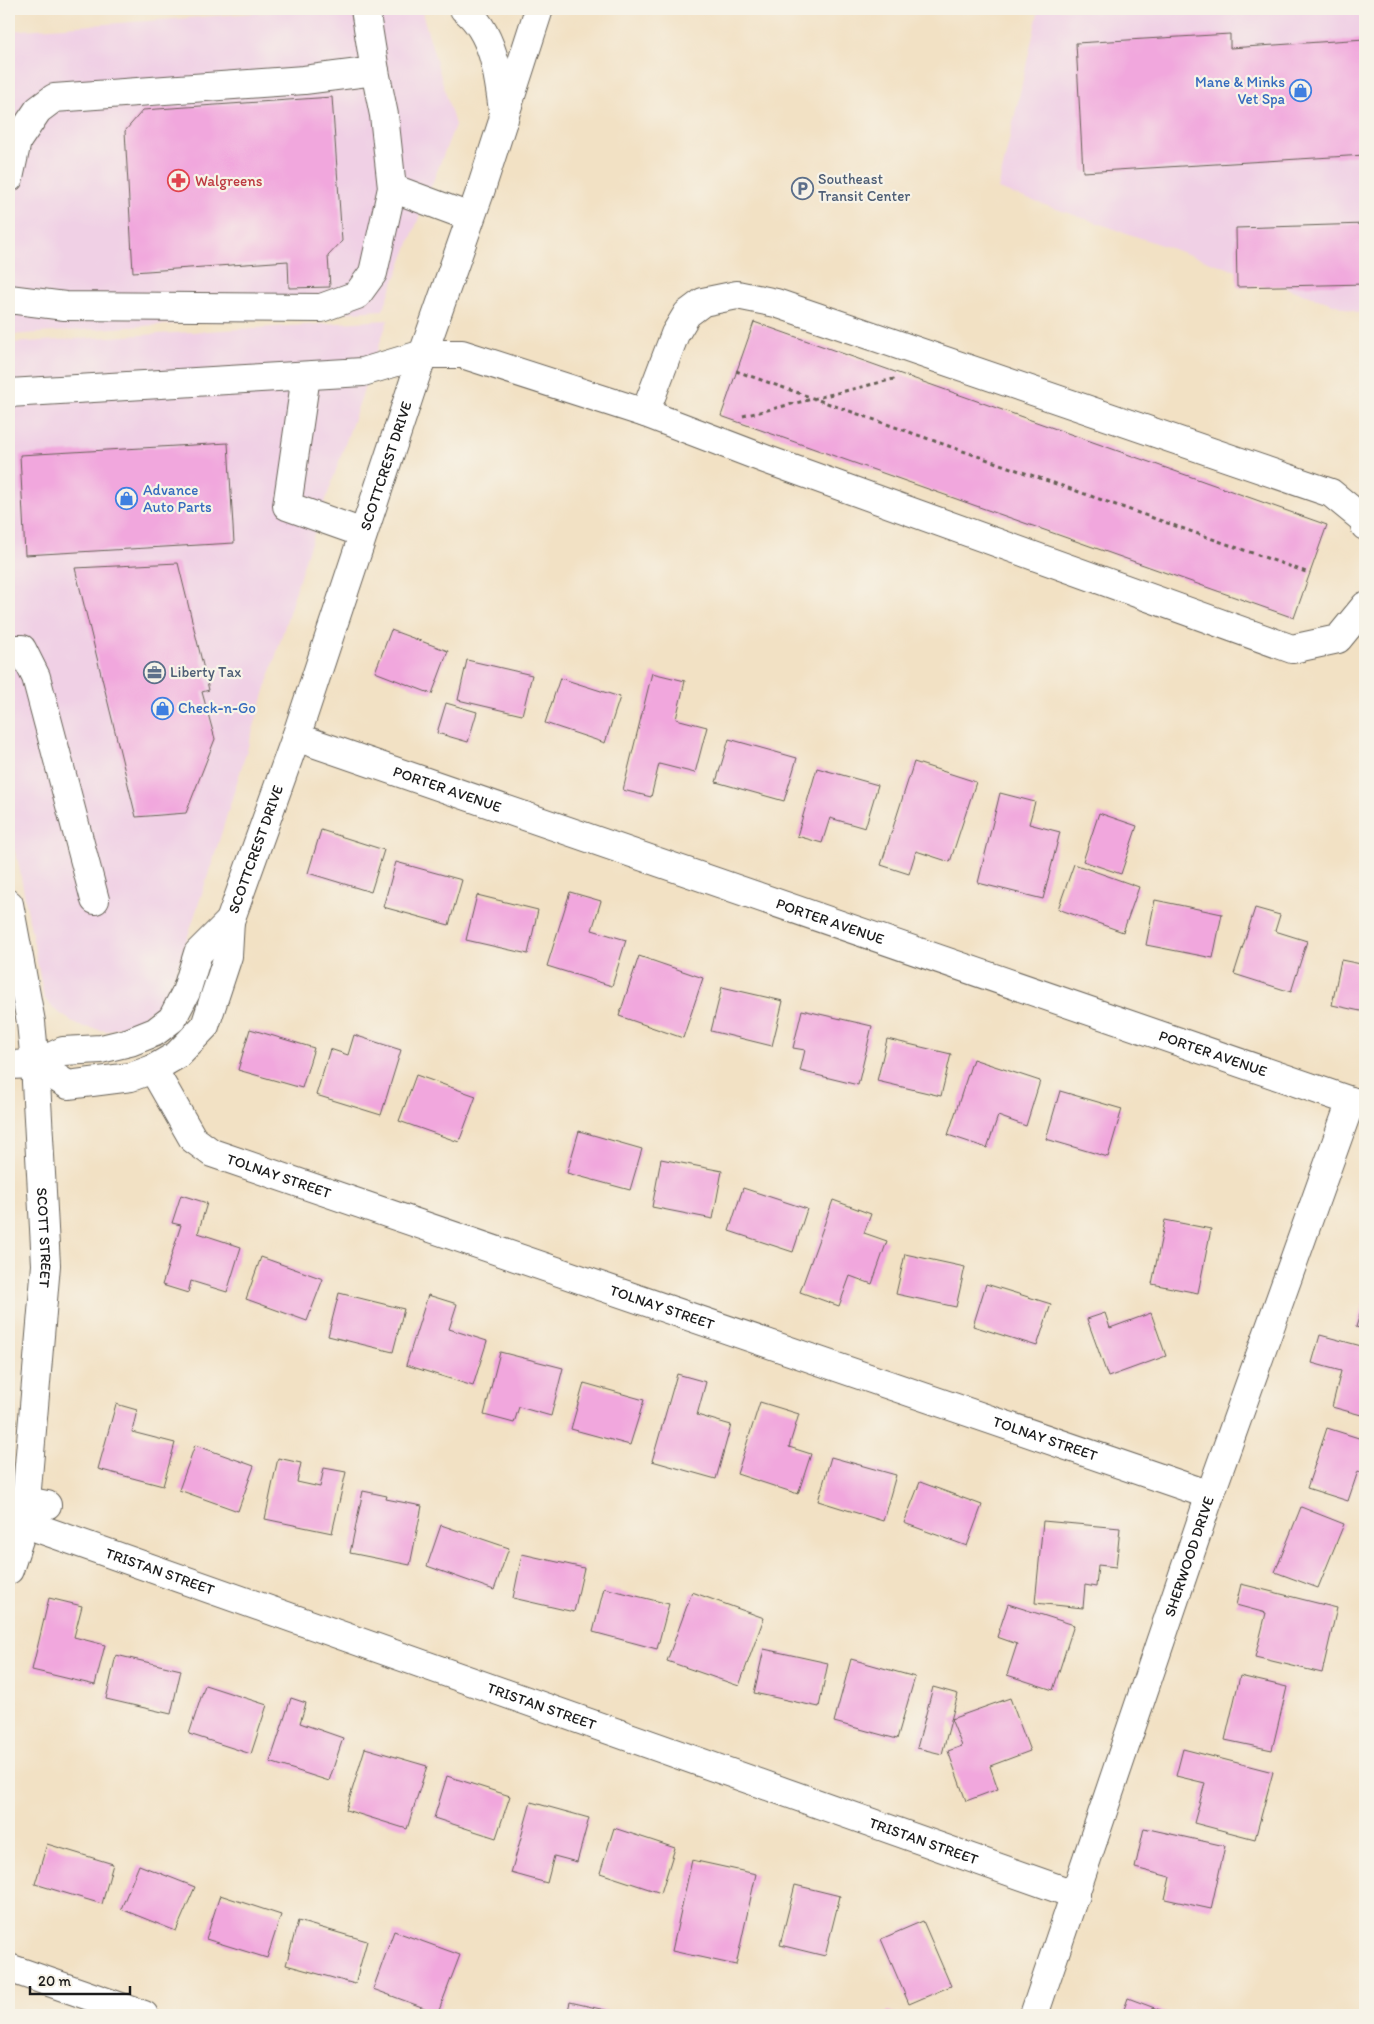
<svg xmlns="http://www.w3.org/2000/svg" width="1374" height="2024" font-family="Itim,sans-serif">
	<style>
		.built { fill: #f0d0e5 }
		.building { fill: #f1a7dd }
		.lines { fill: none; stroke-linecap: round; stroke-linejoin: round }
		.minor-casing { stroke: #676157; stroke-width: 30 }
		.major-casing { stroke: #676157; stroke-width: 30 }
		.path { stroke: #676157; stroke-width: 3; stroke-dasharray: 4 4; stroke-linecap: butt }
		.minor { stroke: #fff; stroke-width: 28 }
		.major { stroke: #fff; stroke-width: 28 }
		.labels { text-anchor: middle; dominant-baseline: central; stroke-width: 4.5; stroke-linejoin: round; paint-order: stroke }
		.shop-label { font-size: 15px; fill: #366cbe; stroke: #f7f3e8; text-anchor: start }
		.service-label { font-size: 15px; fill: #4e5e75; stroke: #f7f3e8; text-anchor: start }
		.health-label { font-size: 15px; fill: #be3a42; stroke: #f7f3e8; text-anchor: start }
		.street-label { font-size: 15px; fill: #1c1c1c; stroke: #f7f3e8 }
	</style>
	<rect width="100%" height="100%" fill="#f7f3e8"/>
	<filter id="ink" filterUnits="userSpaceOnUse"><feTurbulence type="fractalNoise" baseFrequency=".02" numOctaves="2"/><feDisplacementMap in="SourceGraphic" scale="10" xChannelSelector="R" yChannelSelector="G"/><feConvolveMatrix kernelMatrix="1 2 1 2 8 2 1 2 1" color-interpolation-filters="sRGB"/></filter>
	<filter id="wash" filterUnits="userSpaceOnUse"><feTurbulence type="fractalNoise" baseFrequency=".0096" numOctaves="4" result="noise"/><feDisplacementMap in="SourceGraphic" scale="20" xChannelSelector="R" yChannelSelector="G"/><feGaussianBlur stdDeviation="1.12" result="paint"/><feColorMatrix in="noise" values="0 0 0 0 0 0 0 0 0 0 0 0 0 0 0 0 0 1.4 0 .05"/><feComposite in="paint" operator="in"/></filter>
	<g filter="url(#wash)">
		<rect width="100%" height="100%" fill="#f2e1c4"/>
		<path class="built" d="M313,9H421L455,125L383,310L9,335V31Z
			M1039,9H1365V315L998,189Z
			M388,320L306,557L215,854L179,963L162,1003L133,1023L107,1031L79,1026L56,1011L44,998L18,861L9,834V343Z"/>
		<g id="blocks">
			<path class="building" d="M1230,34V48L1365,39V155L1083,172L1076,43Z
				M332,97L342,241L328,256L330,287L289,288L288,261L133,272L125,131L143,110Z
				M1365,224V284L1237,287L1236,228Z
				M754,322L1327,525L1294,618L721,416Z
				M228,443L234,543L25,555L20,455Z
				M178,563L209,690L202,692L215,739L186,813L136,817L75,568Z
				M391,630L448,651L432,694L375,672Z
				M467,660L532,675L522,715L458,700Z
				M652,673L685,681L676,719L707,727L695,773L659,764L651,797L623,790Z
				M560,678L620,697L605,743L545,723Z
				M446,703L477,712L468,742L437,733Z
				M729,739L797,758L784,801L716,782Z
				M914,762L976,782L950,862L916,851L909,874L881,865Z
				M817,768L878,785L865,828L830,818L822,843L797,836Z
				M1000,793L1035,802L1029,824L1060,832L1043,899L978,883Z
				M1099,813L1137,826L1121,874L1083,861Z
				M321,830L384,850L371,892L308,873Z
				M396,862L462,880L449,925L383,907Z
				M1074,864L1139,887L1123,932L1058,909Z
				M570,892L601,901L592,930L626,940L612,986L547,966Z
				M477,895L538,910L528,954L466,940Z
				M1155,900L1222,914L1213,958L1146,945Z
				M1255,908L1280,915L1275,931L1307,941L1291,992L1234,974Z
				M1364,946L1365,1012L1332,1005L1341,960L1361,964Z
				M639,956L703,978L683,1038L619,1016Z
				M722,987L783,1001L772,1046L711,1031Z
				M802,1010L872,1026L858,1085L800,1071L805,1050L793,1048Z
				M250,1029L314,1048L302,1088L238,1070Z
				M354,1035L401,1050L381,1115L316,1095L330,1049L348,1055Z
				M887,1039L951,1054L941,1096L877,1081Z
				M973,1059L1040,1081L1026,1126L998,1116L987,1148L948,1135Z
				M416,1075L476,1096L459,1142L399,1121Z
				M1060,1091L1122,1109L1108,1157L1046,1139Z
				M579,1131L642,1149L630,1190L567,1173Z
				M661,1159L722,1171L713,1219L652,1207Z
				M743,1188L807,1209L793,1252L729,1231Z
				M181,1195L207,1203L198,1233L241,1247L227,1292L191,1281L188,1293L162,1285L181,1225L172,1223Z
				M833,1200L871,1214L864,1233L887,1241L872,1284L850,1276L839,1306L800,1292Z
				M1165,1220L1211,1229L1198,1293L1152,1284Z
				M905,1254L965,1267L956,1307L896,1294Z
				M261,1257L323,1279L307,1321L246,1299Z
				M986,1284L1051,1304L1037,1346L973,1326Z
				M339,1293L404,1309L393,1352L328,1336Z
				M428,1295L457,1304L449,1329L487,1341L473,1386L406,1365Z
				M1365,1298V1330L1356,1327Z
				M1105,1313L1110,1328L1151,1313L1166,1356L1108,1377L1087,1319Z
				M1320,1335L1365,1347V1416L1332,1407L1341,1371L1312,1363Z
				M500,1352L563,1368L551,1416L519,1407L514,1423L484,1415Z
				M677,1374L706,1382L697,1415L731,1425L716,1479L652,1461Z
				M584,1383L644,1400L630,1445L571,1429Z
				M760,1402L799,1414L789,1447L811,1454L798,1494L737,1474Z
				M116,1404L137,1410L132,1432L175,1443L163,1486L98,1469Z
				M1327,1428L1365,1440V1474L1358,1471L1348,1501L1307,1488Z
				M195,1445L254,1466L238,1511L179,1490Z
				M831,1457L896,1475L883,1521L818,1501Z
				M278,1458L301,1463L297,1482L320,1487L324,1468L346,1472L332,1533L265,1519Z
				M920,1482L982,1505L967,1546L904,1523Z
				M363,1491L387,1496L386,1499L422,1506L410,1565L350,1553Z
				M1301,1507L1344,1524L1318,1588L1275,1572Z
				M1043,1521L1120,1528L1116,1567L1098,1565L1096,1587L1085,1585L1083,1608L1035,1603Z
				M441,1525L509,1548L494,1590L427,1566Z
				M522,1554L584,1568L574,1612L513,1598Z
				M1241,1584L1337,1608L1322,1673L1255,1657L1266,1613L1236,1605Z
				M604,1588L669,1604L657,1649L593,1632Z
				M692,1592L764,1618L739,1686L667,1661Z
				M49,1598L82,1606L74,1637L105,1645L95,1685L32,1670Z
				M1008,1604L1074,1625L1053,1690L1007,1675L1017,1644L997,1637Z
				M764,1649L828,1663L819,1707L754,1693Z
				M116,1655L181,1670L171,1714L106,1699Z
				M851,1659L915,1677L897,1739L834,1722Z
				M1240,1676L1287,1687L1272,1750L1225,1740Z
				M205,1685L267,1705L251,1754L189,1734Z
				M933,1687L958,1694L942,1754L917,1748Z
				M291,1698L306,1703L300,1723L343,1738L329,1781L270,1762Z
				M1010,1698L1030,1751L990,1766L998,1789L966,1801L948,1751L962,1746L951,1719Z
				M365,1748L427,1766L407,1829L346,1810Z
				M1183,1749L1273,1772L1255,1839L1194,1823L1205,1783L1176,1776Z
				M447,1776L510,1796L496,1838L434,1818Z
				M531,1802L589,1818L577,1862L554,1856L547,1883L511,1873Z
				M614,1828L675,1848L661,1893L600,1873Z
				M1144,1828L1225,1846L1211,1909L1165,1899L1170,1877L1135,1868Z
				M47,1844L113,1864L102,1904L35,1884Z
				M692,1860L756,1874L736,1965L672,1951Z
				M139,1865L195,1887L176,1931L121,1909Z
				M795,1885L840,1896L825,1956L780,1945Z
				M220,1895L281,1915L267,1958L206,1939Z
				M298,1921L367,1941L355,1984L286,1965Z
				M923,1921L951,1986L909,2004L881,1939Z
				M394,1931L460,1955L438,2013L373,1989Z
				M1128,1998L1168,2013V2015H1122Z
				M570,2002L618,2013V2015H567Z
				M887,2011L900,2015H886Z"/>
		</g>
	</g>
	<g filter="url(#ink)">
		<use href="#blocks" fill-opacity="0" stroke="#676157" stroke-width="1"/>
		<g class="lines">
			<defs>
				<g id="minor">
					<path d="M9,178L17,141L38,110L54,98L304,80L375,71L365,9"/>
					<path d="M392,188L470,217"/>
					<path d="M9,299L65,306L321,308L357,295L373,273L392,188L384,115L375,71"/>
					<path d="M306,376L287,506L363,533"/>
					<path d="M9,393L363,372L423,354H462L645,413L765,459L1292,649L1338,639L1365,606"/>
					<path d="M645,413L675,334L687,314L703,302L737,295L776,303L1331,493L1364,520L1365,526"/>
					<path d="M9,649H22L36,677L95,900"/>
					<path id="s1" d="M296,737L1365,1106"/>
					<path id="s2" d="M35,1064L68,1085L131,1077L153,1069L177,1055L205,1026L228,956L230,921L296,737L423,354L481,189L539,9"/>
					<path d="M9,1065L35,1064L63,1051L101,1049L130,1042L155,1032L172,1019L186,992L198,953L230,921"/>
					<path id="s3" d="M153,1069L193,1139L212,1153L1210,1495"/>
					<path d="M26,1501L47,1505"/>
					<path id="s4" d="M9,1518L1076,1895"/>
					<path d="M9,1968L144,2015"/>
					<path id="s5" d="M1034,2015L1210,1495L1351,1101"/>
				</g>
				<g id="major">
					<path d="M464,9C496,34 499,82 504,119"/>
					<path id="s6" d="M9,904L31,1022L35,1064L46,1265L24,1524L9,1570"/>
				</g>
			</defs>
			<use href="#minor" class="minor-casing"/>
			<use href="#major" class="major-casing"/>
			<path class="path" d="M736,371L1309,573
				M743,416L898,378"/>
			<use href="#minor" class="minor"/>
			<use href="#major" class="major"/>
		</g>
	</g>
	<defs>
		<symbol id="shop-ring" viewBox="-11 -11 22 22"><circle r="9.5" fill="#f7f3e8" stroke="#3f7fe0" stroke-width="1.5"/><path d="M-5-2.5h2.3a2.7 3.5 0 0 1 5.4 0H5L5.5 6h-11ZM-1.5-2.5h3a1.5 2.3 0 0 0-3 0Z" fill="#3f7fe0"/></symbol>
		<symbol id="pharmacy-ring" viewBox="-11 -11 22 22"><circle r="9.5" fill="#f7f3e8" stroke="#e0444e" stroke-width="1.5"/><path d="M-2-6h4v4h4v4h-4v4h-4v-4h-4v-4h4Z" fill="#e0444e"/></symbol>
		<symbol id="parking-ring" viewBox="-11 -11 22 22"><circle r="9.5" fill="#f7f3e8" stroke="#5c6f8a" stroke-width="1.5"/><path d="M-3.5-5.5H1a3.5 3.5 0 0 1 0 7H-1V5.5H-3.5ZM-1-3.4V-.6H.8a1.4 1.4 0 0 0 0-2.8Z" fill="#5c6f8a"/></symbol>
		<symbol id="office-ring" viewBox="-11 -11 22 22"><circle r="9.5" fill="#f7f3e8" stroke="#5c6f8a" stroke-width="1.5"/><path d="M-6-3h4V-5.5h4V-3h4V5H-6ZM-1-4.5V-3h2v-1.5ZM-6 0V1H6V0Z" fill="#5c6f8a"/></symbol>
	</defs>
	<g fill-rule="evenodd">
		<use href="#shop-ring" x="1288" y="78" width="25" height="25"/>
		<use href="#pharmacy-ring" x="166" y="168" width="25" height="25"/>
		<use href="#parking-ring" x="790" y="176" width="25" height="25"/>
		<use href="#shop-ring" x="114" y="486" width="25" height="25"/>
		<use href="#office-ring" x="142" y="660" width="25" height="25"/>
		<use href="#shop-ring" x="150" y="696" width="25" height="25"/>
	</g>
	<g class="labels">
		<g class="shop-label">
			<text x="1285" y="82" text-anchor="end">Mane &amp; Minks<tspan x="1285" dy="17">Vet Spa</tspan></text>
			<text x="143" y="490">Advance<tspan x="143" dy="17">Auto Parts</tspan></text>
			<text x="178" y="708">Check-n-Go</text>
		</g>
		<g class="service-label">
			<text x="818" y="179">Southeast<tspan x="818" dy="17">Transit Center</tspan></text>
			<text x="170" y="672">Liberty Tax</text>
		</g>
		<g class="health-label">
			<text x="195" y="181">Walgreens</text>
		</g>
		<g class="street-label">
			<text stroke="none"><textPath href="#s2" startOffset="784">SCOTTCREST DRIVE</textPath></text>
			<text stroke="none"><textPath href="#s1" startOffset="160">PORTER AVENUE</textPath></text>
			<text stroke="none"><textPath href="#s2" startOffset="379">SCOTTCREST DRIVE</textPath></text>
			<text stroke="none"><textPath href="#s1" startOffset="565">PORTER AVENUE</textPath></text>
			<text stroke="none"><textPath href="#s1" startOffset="970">PORTER AVENUE</textPath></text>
			<text stroke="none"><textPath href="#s3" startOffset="175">TOLNAY STREET</textPath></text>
			<text stroke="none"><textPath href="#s6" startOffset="336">SCOTT STREET</textPath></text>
			<text stroke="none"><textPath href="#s3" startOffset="580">TOLNAY STREET</textPath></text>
			<text stroke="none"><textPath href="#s3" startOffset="985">TOLNAY STREET</textPath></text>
			<text stroke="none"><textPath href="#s5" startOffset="484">SHERWOOD DRIVE</textPath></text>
			<text stroke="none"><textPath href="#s4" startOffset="160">TRISTAN STREET</textPath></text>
			<text stroke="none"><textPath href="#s4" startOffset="565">TRISTAN STREET</textPath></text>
			<text stroke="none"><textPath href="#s4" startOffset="970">TRISTAN STREET</textPath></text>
		</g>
	</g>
	<rect width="1374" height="2024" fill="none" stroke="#f7f3e8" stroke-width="30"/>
	<path d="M30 1986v8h100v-8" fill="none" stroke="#1c1c1c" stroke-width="2.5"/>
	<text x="38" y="1986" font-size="15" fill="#1c1c1c" stroke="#f7f3e8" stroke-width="4" paint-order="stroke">20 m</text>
</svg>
